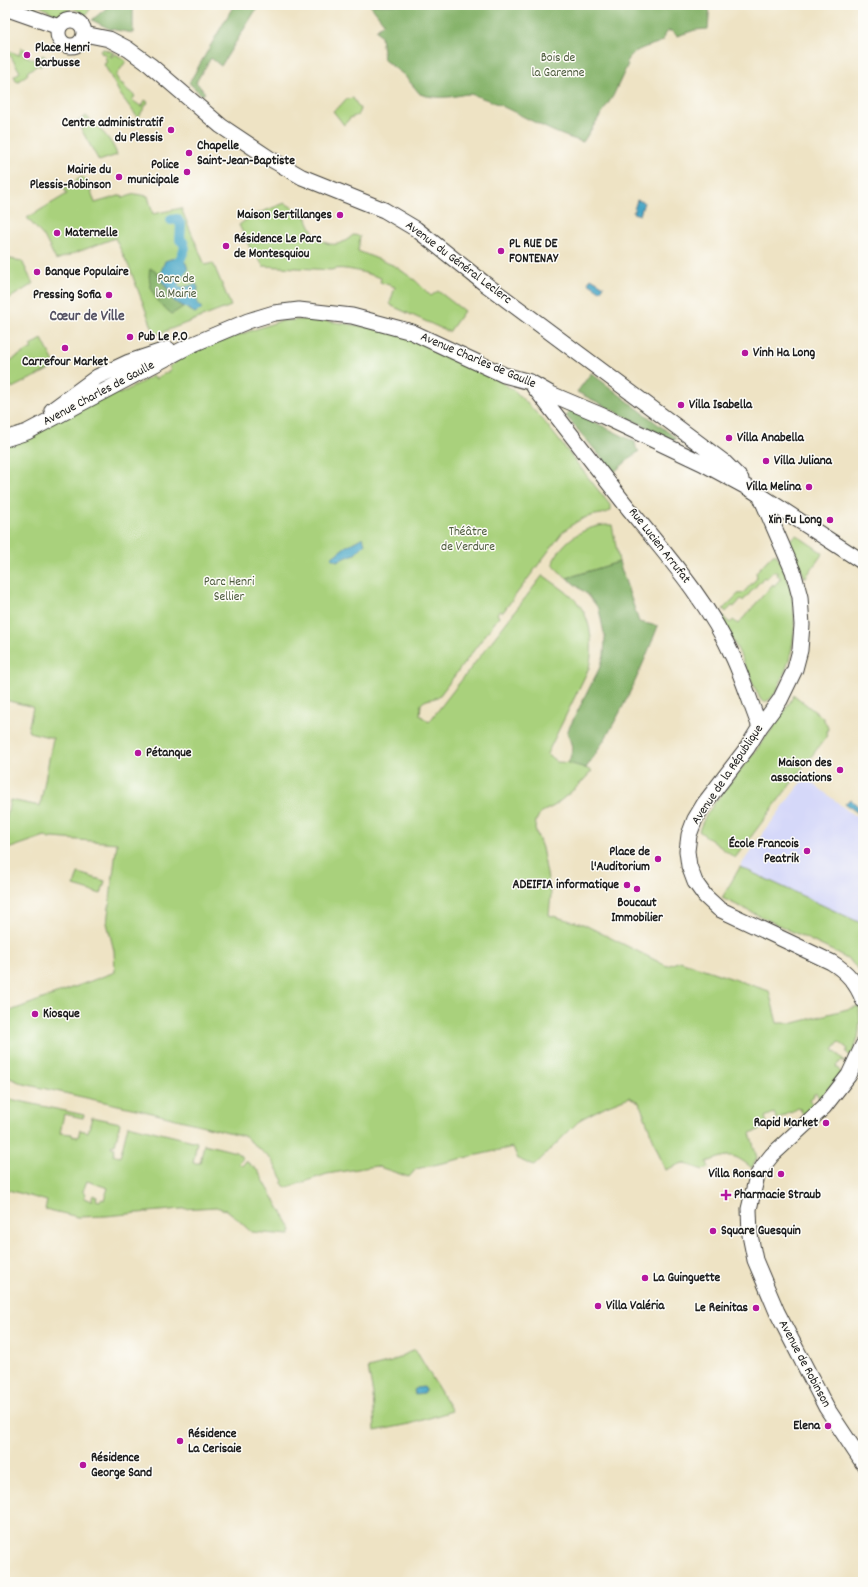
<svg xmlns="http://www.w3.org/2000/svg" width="868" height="1587" font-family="Dekko,sans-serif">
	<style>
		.built { fill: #d5d8f9 }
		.green { fill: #a9d17b; stroke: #62764c; fill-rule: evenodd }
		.forest { fill: #86b36b; stroke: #516844 }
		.water { fill: #47a6c6; stroke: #326171 }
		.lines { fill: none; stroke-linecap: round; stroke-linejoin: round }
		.canal { stroke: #47a6c6; stroke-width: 10 }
		.secondary-casing { stroke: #3c3a35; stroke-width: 17 }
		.secondary { stroke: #fff; stroke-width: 15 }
		.poi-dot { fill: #b5179e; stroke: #fdfcf7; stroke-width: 1.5 }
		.labels { text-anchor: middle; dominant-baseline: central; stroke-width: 3; stroke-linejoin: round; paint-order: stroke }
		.poi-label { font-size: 13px; font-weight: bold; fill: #1c1c1c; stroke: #fdfcf7; text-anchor: start }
		.park-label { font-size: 13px; fill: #4d5b3d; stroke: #fdfcf7 }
		.street-label { font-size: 13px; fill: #1c1c1c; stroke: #fdfcf7 }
		.quarter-label { font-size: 15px; font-weight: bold; fill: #565364; stroke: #fdfcf7 }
	</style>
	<rect width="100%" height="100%" fill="#fdfcf7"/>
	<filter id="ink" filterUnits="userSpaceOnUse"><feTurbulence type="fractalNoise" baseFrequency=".025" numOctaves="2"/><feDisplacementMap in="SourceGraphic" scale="8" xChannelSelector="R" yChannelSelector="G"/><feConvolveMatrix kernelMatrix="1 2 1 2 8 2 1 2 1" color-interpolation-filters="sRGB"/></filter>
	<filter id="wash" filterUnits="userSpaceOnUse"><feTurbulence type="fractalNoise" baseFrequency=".012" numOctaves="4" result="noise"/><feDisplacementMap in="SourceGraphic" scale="16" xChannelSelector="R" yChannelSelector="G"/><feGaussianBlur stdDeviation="0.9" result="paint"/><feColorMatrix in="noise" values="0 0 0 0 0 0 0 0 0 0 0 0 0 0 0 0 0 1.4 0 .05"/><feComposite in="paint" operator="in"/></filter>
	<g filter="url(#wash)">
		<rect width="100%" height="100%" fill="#eee3c4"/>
		<path class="built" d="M805,777L862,822L863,821V924L740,867L761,836Z"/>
		<path class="green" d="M13,5H31L50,16V17Z
			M38,5H62L73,12L58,16Z
			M67,5H93L86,15Z
			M21,48L25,49L23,55L40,62L42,55L45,56L42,65L40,67L38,65L27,72L28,74L17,82L14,76L20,72L10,55L5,58V49L19,55Z
			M104,49L114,53L110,56L111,57L116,54L126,61L116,76L120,83L125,85L124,87L135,96L132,100L142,107L145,100L148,102L138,118L120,94L104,64L107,62L105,57L107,55L104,53L102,54L100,50Z
			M353,98L360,109L358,115L350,118L344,125L333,111L340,106L346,99Z
			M86,116C98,127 113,140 117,155L99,161L77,122Z
			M82,177L88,182L95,203L122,195L123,198L135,194L148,196L153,214L181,208L205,265L213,263L231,306L155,335L130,269L115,238L56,260L45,238L27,218L67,194L64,188Z
			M285,203L306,216C313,238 331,256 353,235L360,236L358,251L395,266L416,281L431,296L438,291L464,311L449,332L392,306L390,303L395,287L380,282L381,278C369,274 342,265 331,270L263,266L257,256L252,252L239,225L251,216Z
			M5,258L22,261L33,284L5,301Z
			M313,319L368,327L416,338L493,376L516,392L543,420L610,505V511C603,515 597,514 591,516C580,518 570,526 562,533L503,612L499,611L497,614L499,617L440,695C434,701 427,697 421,704L420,715L429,722L543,575C553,583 564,589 573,598C592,615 594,646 589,668L547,754L557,762L573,763L592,771L578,786L554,806L540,813L536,821L535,829L542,848L551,895L549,915L583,924L667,966L680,961L769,991L777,1023H794L859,1006C860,1024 861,1040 850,1056L846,1052L848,1049L839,1042L833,1050L846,1062L847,1064L842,1060L836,1066L841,1073L820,1099L816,1093L813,1095L814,1096L810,1099L814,1106L804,1116L799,1107L791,1113L790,1112L786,1114V1115L777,1119L774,1113L765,1117L768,1127L750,1133L757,1158L752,1168C732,1152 730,1154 707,1162L709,1168L703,1170L683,1163L665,1170L639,1102L629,1097L606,1106L581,1119L534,1166L518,1159L513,1147L416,1169L409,1177L376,1166L327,1174L286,1188L282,1183L284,1181L271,1159L244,1136L136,1109L24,1084L5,1076V1013L115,972L114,951L107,923L117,843L53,838L49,839L45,836L5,850V825L10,800L40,806L53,738L29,732L28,730L33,707L5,700V444L115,390L117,393L120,394L153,376L155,379L171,370L169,367L185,355L206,346L280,321Z
			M42,339L53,360L54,367L12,388L10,384L5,387V369L8,367L6,363L32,348L30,346Z
			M612,525L619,562L567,578C563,574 556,570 554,565C552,560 556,557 558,553C570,535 591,524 612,525Z
			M796,535L823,553L805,578L789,541Z
			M773,554H776C799,592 800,642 781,681C777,690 774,699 764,702L760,699L738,650L723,622L722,616L730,623L733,620L738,624L773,584L774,586L781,578L777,575L778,573L773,571L766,579L764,577L743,601L741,599L734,607L732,606L726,612L723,609L738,594L743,593L757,578L756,572Z
			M794,695L823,718L828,728L826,737L735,858L699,831C704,815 717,800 727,787C750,757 776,728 794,695Z
			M740,867L863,924V974L850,961L837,953L722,898Z
			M78,873L105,881L101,894L74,886Z
			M5,1098L84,1115L83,1118L64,1114L60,1133L72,1134V1136L78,1137L80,1130L88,1132L92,1117L120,1123L115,1145H112L111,1147L115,1148L113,1155L120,1157L128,1125L197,1142L193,1163H200L204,1144L236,1152L243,1158L239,1163L242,1166L246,1161L258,1171L292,1230L290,1235L251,1232L232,1214L225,1210L216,1207L181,1209L106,1216L78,1217L45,1209L47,1201L5,1189ZM87,1181L108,1188L104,1200L101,1199L100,1201L96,1200L97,1197L93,1195L91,1201L84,1198L85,1194L83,1191Z
			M415,1349L452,1411L410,1424L375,1431L373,1394L368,1368L391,1362Z"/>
		<path class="forest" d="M110,5H133V33L110,29L92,20Z
			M234,5H259L221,66L211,58L196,82L205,93L202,95L189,83Z
			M370,5H710L708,29L695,30L677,36L672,31H668L664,35L663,41C649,47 633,48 626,62L628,64L613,96L583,142C545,132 512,107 474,95C467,93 462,95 456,96C444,98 431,98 420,94L404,75L384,60L381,36L376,30L384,23Z
			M150,268C163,274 166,293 175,301C177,304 180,305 183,307L172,314C157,303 146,287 150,268Z
			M591,373L676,438L674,441L577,392Z
			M570,410L635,442L636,448L639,451L614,472L566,416Z
			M619,562L639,622L658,626C639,676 617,724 586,768L568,763C574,750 572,745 567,732L601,665L604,655L605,638L599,609L588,595L567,578Z"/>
		<path class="water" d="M637,200L644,202L640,215L633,213Z
			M176,257L186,263L188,270L179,280L178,285L181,288L196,284L198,288C195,298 196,301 202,309L195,313L174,301L168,289L159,277L165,261Z
			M591,278L604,286L600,291L588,283Z
			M363,537L365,544L355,554L337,561L331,558L345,547Z
			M850,799L858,806L857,808L863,813V816L845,804Z
			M423,1387L425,1388L426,1391L424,1393L415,1394L414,1390L417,1388Z"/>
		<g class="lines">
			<path class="canal" d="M171,220L177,219L181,225L180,240L183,242L185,248L180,260"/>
		</g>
	</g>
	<g filter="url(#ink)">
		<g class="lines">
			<defs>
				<path id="secondary" d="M5,8L59,27
					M58 33a13 13 0 1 1 26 0a13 13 0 1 1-26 0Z
					M84,34L109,39L128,49L150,65L221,126L269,158L302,177L384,210L416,229L484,283L724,462L741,479
					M534,387C564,426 595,465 625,504C664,552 709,602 734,659C744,681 751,705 760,727
					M52,410L97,377L129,362L168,349
					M5,439L27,432L191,345L248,321L274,313L299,310L352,316L412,332L504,375L530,382L551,394L603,416L702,463L752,490L863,562
					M760,495L793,571L800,597L802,625L800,650L795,669L780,700L760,727L747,748L704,804L695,819L689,835L687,851L689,866L695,882L705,896L719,909L831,962C846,971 857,983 863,1000
					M863,1045L849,1075L824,1107L772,1155L764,1165L757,1176L749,1209L750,1235L755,1260L777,1312L826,1407L863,1463"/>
			</defs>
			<use href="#secondary" class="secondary-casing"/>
			<use href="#secondary" class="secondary"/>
		</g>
	</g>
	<g class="poi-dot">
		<circle cx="27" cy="55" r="4"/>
		<circle cx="171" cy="130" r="4"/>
		<circle cx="189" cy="153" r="4"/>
		<circle cx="187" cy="172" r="4"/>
		<circle cx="119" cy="177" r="4"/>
		<circle cx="340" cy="215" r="4"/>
		<circle cx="57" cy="233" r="4"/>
		<circle cx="226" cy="246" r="4"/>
		<circle cx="501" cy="251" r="4"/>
		<circle cx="37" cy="272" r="4"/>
		<circle cx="109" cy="295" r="4"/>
		<circle cx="130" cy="337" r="4"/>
		<circle cx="65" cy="348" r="4"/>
		<circle cx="745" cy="353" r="4"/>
		<circle cx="681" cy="405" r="4"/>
		<circle cx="729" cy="438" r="4"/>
		<circle cx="766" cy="461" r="4"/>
		<circle cx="809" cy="487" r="4"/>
		<circle cx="830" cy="520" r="4"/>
		<circle cx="138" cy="753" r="4"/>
		<circle cx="840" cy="770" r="4"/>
		<circle cx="807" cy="851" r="4"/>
		<circle cx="658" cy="859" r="4"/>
		<circle cx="627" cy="885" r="4"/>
		<circle cx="637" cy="889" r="4"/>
		<circle cx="35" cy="1014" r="4"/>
		<circle cx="826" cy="1123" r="4"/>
		<circle cx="781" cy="1174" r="4"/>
		<path d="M724 1189h4v4h4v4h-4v4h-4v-4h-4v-4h4z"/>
		<circle cx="713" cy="1231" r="4"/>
		<circle cx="645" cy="1278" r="4"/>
		<circle cx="598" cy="1306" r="4"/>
		<circle cx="756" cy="1308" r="4"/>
		<circle cx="828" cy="1426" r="4"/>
		<circle cx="180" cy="1441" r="4"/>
		<circle cx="83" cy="1465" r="4"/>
	</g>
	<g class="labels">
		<g class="poi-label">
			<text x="35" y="48">Place Henri<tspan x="35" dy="15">Barbusse</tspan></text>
			<text x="163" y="123" text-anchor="end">Centre administratif<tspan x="163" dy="15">du Plessis</tspan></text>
			<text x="197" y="146">Chapelle<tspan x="197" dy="15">Saint-Jean-Baptiste</tspan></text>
			<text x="179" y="165" text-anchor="end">Police<tspan x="179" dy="15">municipale</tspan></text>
			<text x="111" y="170" text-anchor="end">Mairie du<tspan x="111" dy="15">Plessis-Robinson</tspan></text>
			<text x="332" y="215" text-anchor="end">Maison Sertillanges</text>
			<text x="65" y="233">Maternelle</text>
			<text x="234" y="239">Résidence Le Parc<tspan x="234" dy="15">de Montesquiou</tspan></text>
			<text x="509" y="244">PL RUE DE<tspan x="509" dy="15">FONTENAY</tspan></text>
			<text x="45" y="272">Banque Populaire</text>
			<text x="101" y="295" text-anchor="end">Pressing Sofia</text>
			<text x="138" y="337">Pub Le P.O</text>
			<text x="753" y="353">Vinh Ha Long</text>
			<text x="65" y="362" text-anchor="middle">Carrefour Market</text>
			<text x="689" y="405">Villa Isabella</text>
			<text x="737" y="438">Villa Anabella</text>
			<text x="774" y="461">Villa Juliana</text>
			<text x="801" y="487" text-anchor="end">Villa Melina</text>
			<text x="822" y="520" text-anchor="end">Xin Fu Long</text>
			<text x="146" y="753">Pétanque</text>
			<text x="832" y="763" text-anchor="end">Maison des<tspan x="832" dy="15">associations</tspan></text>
			<text x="799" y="844" text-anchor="end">École Francois<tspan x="799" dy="15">Peatrik</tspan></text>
			<text x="650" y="852" text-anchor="end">Place de<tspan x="650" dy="15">l'Auditorium</tspan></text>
			<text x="619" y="885" text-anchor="end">ADEIFIA informatique</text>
			<text x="637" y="903" text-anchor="middle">Boucaut<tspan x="637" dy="15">Immobilier</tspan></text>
			<text x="43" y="1014">Kiosque</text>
			<text x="818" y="1123" text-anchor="end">Rapid Market</text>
			<text x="773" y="1174" text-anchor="end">Villa Ronsard</text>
			<text x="734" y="1195">Pharmacie Straub</text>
			<text x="721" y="1231">Square Guesquin</text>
			<text x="653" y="1278">La Guinguette</text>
			<text x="606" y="1306">Villa Valéria</text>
			<text x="748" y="1308" text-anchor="end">Le Reinitas</text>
			<text x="820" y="1426" text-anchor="end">Elena</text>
			<text x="188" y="1434">Résidence<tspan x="188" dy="15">La Cerisaie</tspan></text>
			<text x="91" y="1458">Résidence<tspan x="91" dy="15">George Sand</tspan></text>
		</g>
		<g class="park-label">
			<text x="558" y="58">Bois de<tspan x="558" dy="15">la Garenne</tspan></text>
			<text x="176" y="279">Parc de<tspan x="176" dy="15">la Mairie</tspan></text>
			<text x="468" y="532">Théâtre<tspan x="468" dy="15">de Verdure</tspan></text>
			<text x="229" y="582">Parc Henri<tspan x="229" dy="15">Sellier</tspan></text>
		</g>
		<g class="street-label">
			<text transform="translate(458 263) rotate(37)">Avenue du Général Leclerc</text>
			<text transform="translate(478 361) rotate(23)">Avenue Charles de Gaulle</text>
			<text transform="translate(99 394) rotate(-28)">Avenue Charles de Gaulle</text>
			<text transform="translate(659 546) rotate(52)">Rue Lucien Arrufat</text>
			<text transform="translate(728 775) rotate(-56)">Avenue de la République</text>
			<text transform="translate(804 1364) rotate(62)">Avenue de Robinson</text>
		</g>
		<g class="quarter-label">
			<text x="87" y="317">Cœur de Ville</text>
		</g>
	</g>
	<rect width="868" height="1587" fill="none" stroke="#fdfcf7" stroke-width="20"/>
</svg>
